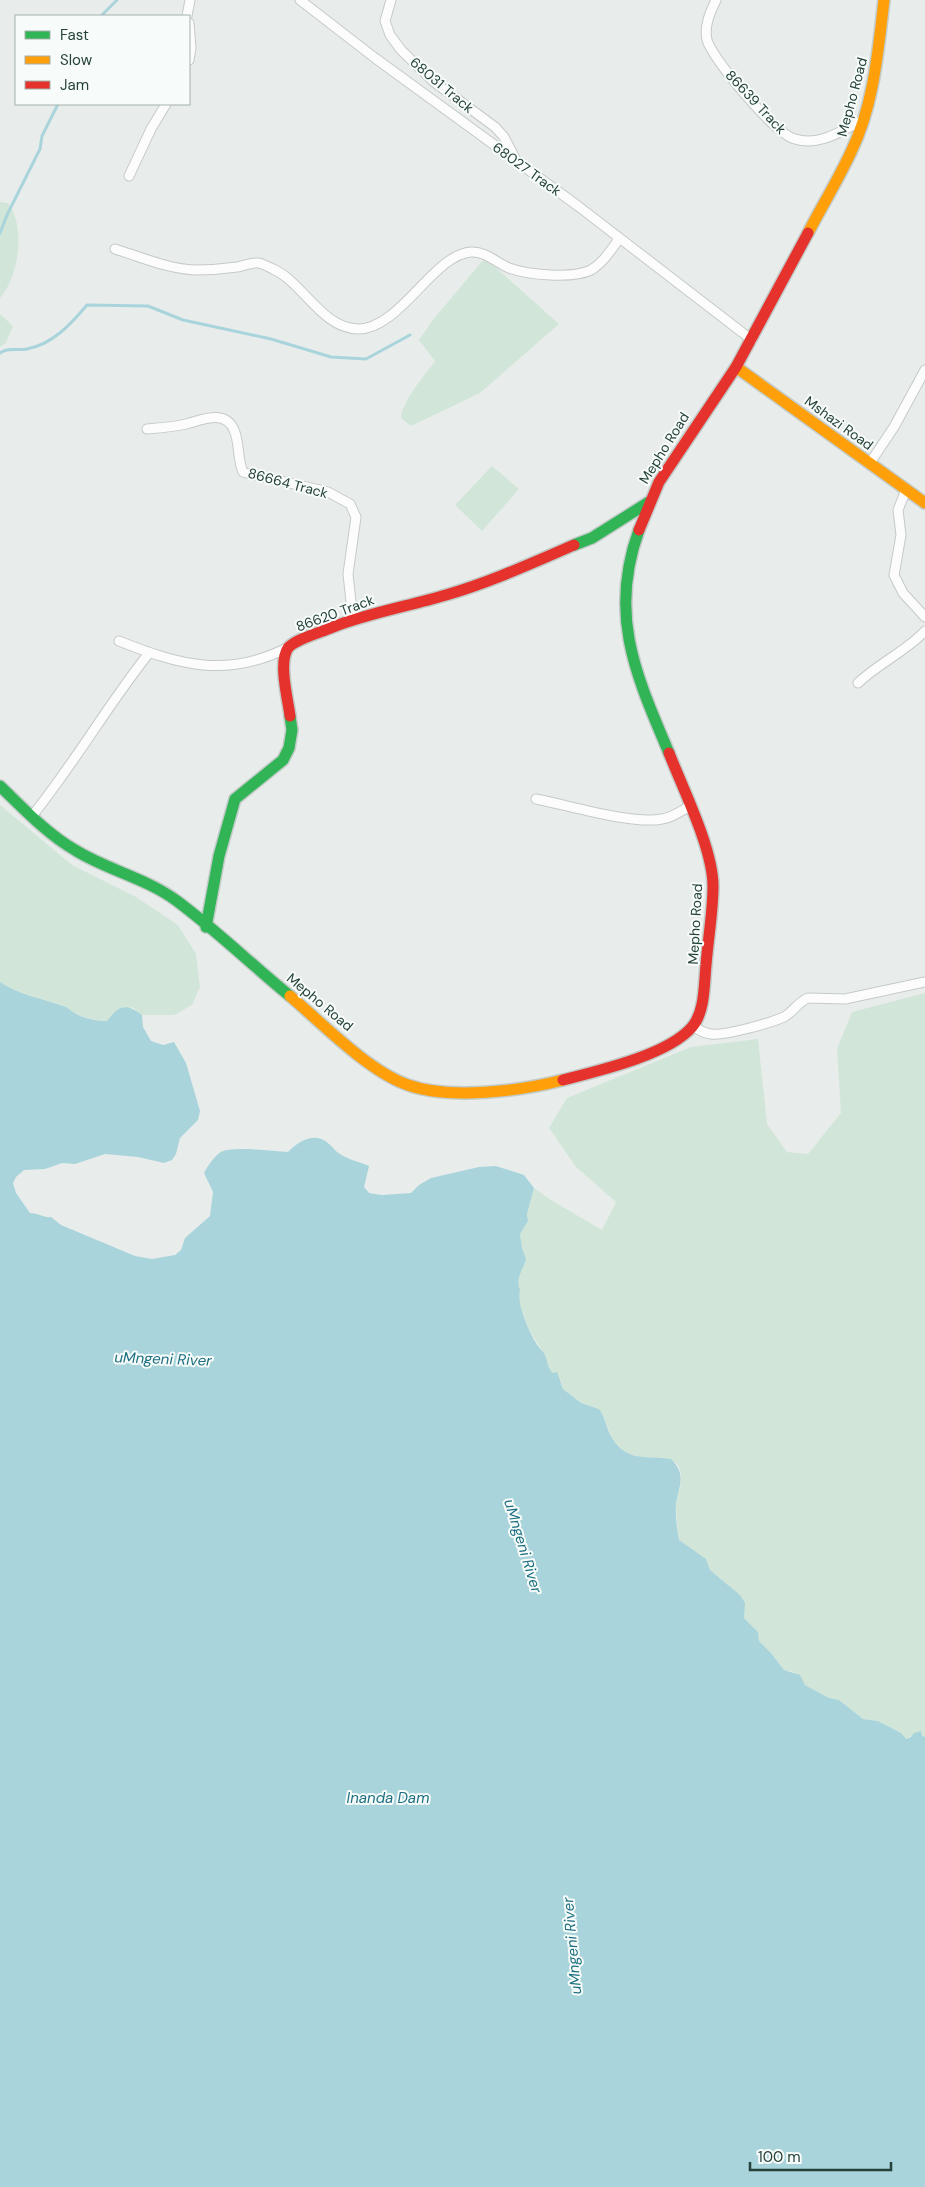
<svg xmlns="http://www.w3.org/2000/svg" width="925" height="2187" font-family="'DM Sans',sans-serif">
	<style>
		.green { fill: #d1e6d8 }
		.water { fill: #a9d4db }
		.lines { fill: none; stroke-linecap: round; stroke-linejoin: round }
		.stream { stroke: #a9d4db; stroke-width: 3 }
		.street-casing { stroke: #c5cac8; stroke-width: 11 }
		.fast-casing { stroke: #c3cbc8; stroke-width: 14 }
		.slow-casing { stroke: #c3cbc8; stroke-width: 14 }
		.jam-casing { stroke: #c3cbc8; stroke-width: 14 }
		.street { stroke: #fcfcfc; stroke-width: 9 }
		.fast { stroke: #30b455; stroke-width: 11 }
		.slow { stroke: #ff9f0a; stroke-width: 11 }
		.jam { stroke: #e5322d; stroke-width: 11 }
		.labels { text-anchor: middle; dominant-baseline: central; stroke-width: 4; stroke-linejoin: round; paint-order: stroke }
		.street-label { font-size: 14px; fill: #24423a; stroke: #f7fbf9 }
		.water-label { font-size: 15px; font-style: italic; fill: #1c6f80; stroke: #f7fbf9 }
	</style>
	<rect width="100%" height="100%" fill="#e8edeb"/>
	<path class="green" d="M0,202L8,203C26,226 19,277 0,298Z
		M485,258L559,324L480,393L411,426L401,418C402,401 425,375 435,361L419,340L432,321Z
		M0,314L13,326L6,343L0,347Z
		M492,466L519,489L482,531L455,505Z
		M0,805L72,865L136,897L178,925L196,954L200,987L192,1005L174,1015H142L132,1007L113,1013L107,1021C96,1020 86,1019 76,1014C71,1011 68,1007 63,1006C41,998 19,995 0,982Z
		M925,993V1737H922L921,1732L905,1739L901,1733L878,1721L863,1719L839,1700L829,1698L805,1685L794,1672L784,1670L771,1653L759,1641L758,1632L744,1618L740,1595L710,1570L706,1559L679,1541C677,1529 676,1517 676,1506C677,1493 685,1480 679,1467C672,1453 639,1461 625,1452C609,1443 609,1422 599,1409L581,1403L563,1389C562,1380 556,1378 550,1371C546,1365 547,1358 544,1353C529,1332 515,1303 518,1277C519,1270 524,1265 526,1259L522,1248L520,1234L528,1221L527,1214L534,1188L551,1200L602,1230L616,1202L576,1167L549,1128L567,1098L691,1047L758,1039L767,1124L787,1152L808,1154L841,1113L837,1049L852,1012Z"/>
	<path class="water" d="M0,982C19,995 41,998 63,1006C68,1007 71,1011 76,1014C86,1019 96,1021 107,1021C119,1005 126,1003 142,1015L143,1027L151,1041L163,1045L174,1042L186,1063L200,1111L198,1120L180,1138L176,1154L172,1160L164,1163L138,1157L105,1154L75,1164L62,1163L45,1169L24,1170L16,1177L13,1183L16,1193L30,1213C38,1213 44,1218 51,1217L61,1225L135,1256L152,1259L175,1255L181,1250L185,1238L210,1216L213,1192L204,1173C207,1167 215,1155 221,1152C232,1146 274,1151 288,1152C299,1141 315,1131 329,1144C333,1147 336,1152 340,1154C349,1160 360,1162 369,1166L364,1187L369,1193L382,1195L411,1193L419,1185L431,1178L479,1167L496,1166L524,1175L534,1188L527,1214L528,1221L520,1234L522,1248L526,1259C523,1271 515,1277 520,1290C516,1303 530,1334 538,1346C540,1349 544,1352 545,1355C548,1362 547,1368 553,1373L557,1372L563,1389L581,1403L599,1409C605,1417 606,1426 610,1434C624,1463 645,1455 671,1459C687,1475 679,1485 676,1504C675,1516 677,1529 679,1540L706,1559L710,1570L740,1595L745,1603L744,1618L758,1632L759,1641L771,1653L784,1670L800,1675L805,1685L829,1698L839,1700L863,1719L878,1721L901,1733L906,1739L911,1737L914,1733L921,1731L922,1736L925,1737V2187H0Z"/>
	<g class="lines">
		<path class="stream" d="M101,16L117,0
			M0,233L7,215L40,149L42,136L58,104
			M0,353C8,347 18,351 27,349C53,344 71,324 87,305L148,306L183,320L271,339L331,357L366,359L410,335"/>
		<defs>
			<path id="street" d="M300,0L375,58L578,206L752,340
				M391,0L385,21L390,35L401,50L434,82L495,127L504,137L516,160
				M716,0C710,13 704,25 707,40C713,60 775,134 795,139C819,147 843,130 863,120
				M187,16L190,0
				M189,23L191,48L189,60
				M129,176L151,129L166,104
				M115,249C141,257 168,269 195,270C209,270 223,269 237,267C243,266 252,262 259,263C263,264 269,267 273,269C303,282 321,328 358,329C399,330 434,254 471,252C485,251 497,263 509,268C528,275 573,279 591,270C603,263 611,250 619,239
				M147,429C160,428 173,427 186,424C202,420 225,409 234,430C240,443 237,459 243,472L328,492L350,504L356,517L348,574L353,620
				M870,463L894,427L925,370
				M906,490L898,510L901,535L894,575L903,593L925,617
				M119,641C179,665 227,679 289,647
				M858,683C879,663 905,652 925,631
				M536,799C568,805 632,825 662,819C672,818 681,811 690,806
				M32,816C74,764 107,706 149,653
				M693,1026C699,1030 703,1033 711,1034C725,1036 770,1023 784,1017C793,1012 798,1002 808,998L845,999L925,982"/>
			<path id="fast" d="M639,530C608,615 636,675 669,753
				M574,545L592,538L649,502
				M0,786C23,808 47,834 75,850C107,870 146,878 177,901C216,930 252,965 290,996
				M206,927L219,856L235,799L283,760L289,748L292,730L290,716"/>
			<path id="slow" d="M808,233C822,206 838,180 851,152C874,105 878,51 884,0
				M736,367L925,503
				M290,996C323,1024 368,1071 408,1085C450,1100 520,1091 563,1080"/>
			<path id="jam" d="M639,530L659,482L736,367L808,233
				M290,716C288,699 278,663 288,648C295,639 322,632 333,627C369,613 409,606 446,595C491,582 532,563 574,545
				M563,1080C598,1071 668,1055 692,1027C705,1012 704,985 706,965C708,939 713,912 713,886C713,849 683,789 669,753"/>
		</defs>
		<use href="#street" class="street-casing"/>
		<use href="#fast" class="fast-casing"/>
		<use href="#slow" class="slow-casing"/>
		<use href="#jam" class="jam-casing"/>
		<use href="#street" class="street"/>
		<use href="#fast" class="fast"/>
		<use href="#slow" class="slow"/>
		<use href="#jam" class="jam"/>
	</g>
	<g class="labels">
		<g class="street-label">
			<text transform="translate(442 85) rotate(40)">68031 Track</text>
			<text transform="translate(852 97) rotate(-75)">Mepho Road</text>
			<text transform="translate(756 102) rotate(47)">86639 Track</text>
			<text transform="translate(527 169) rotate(36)">68027 Track</text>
			<text transform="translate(839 423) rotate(36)">Mshazi Road</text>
			<text transform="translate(664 448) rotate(-58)">Mepho Road</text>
			<text transform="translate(288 483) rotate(15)">86664 Track</text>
			<text transform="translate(335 613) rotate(-20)">86620 Track</text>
			<text transform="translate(695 924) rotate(-87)">Mepho Road</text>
			<text transform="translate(320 1002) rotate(40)">Mepho Road</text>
		</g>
		<g class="water-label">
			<text transform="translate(163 1359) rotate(2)">uMngeni River</text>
			<text transform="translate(523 1546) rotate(73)">uMngeni River</text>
			<text x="388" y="1798">Inanda Dam</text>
			<text transform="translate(572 1946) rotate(-95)">uMngeni River</text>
		</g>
	</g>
	<rect x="15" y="15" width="175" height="90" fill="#f7fbf9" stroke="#a3b1ad"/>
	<rect x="25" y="31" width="25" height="8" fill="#30b455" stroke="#a3b1ad"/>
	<text x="60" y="40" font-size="15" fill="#24423a">Fast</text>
	<rect x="25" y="56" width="25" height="8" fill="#ff9f0a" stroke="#a3b1ad"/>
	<text x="60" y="65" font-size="15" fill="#24423a">Slow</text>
	<rect x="25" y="81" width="25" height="8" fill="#e5322d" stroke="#a3b1ad"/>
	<text x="60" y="90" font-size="15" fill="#24423a">Jam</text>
	<path d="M750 2162v8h141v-8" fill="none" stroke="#24423a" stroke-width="2.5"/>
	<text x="758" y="2162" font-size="15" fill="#24423a" stroke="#f7fbf9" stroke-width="4" paint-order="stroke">100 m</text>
</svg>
